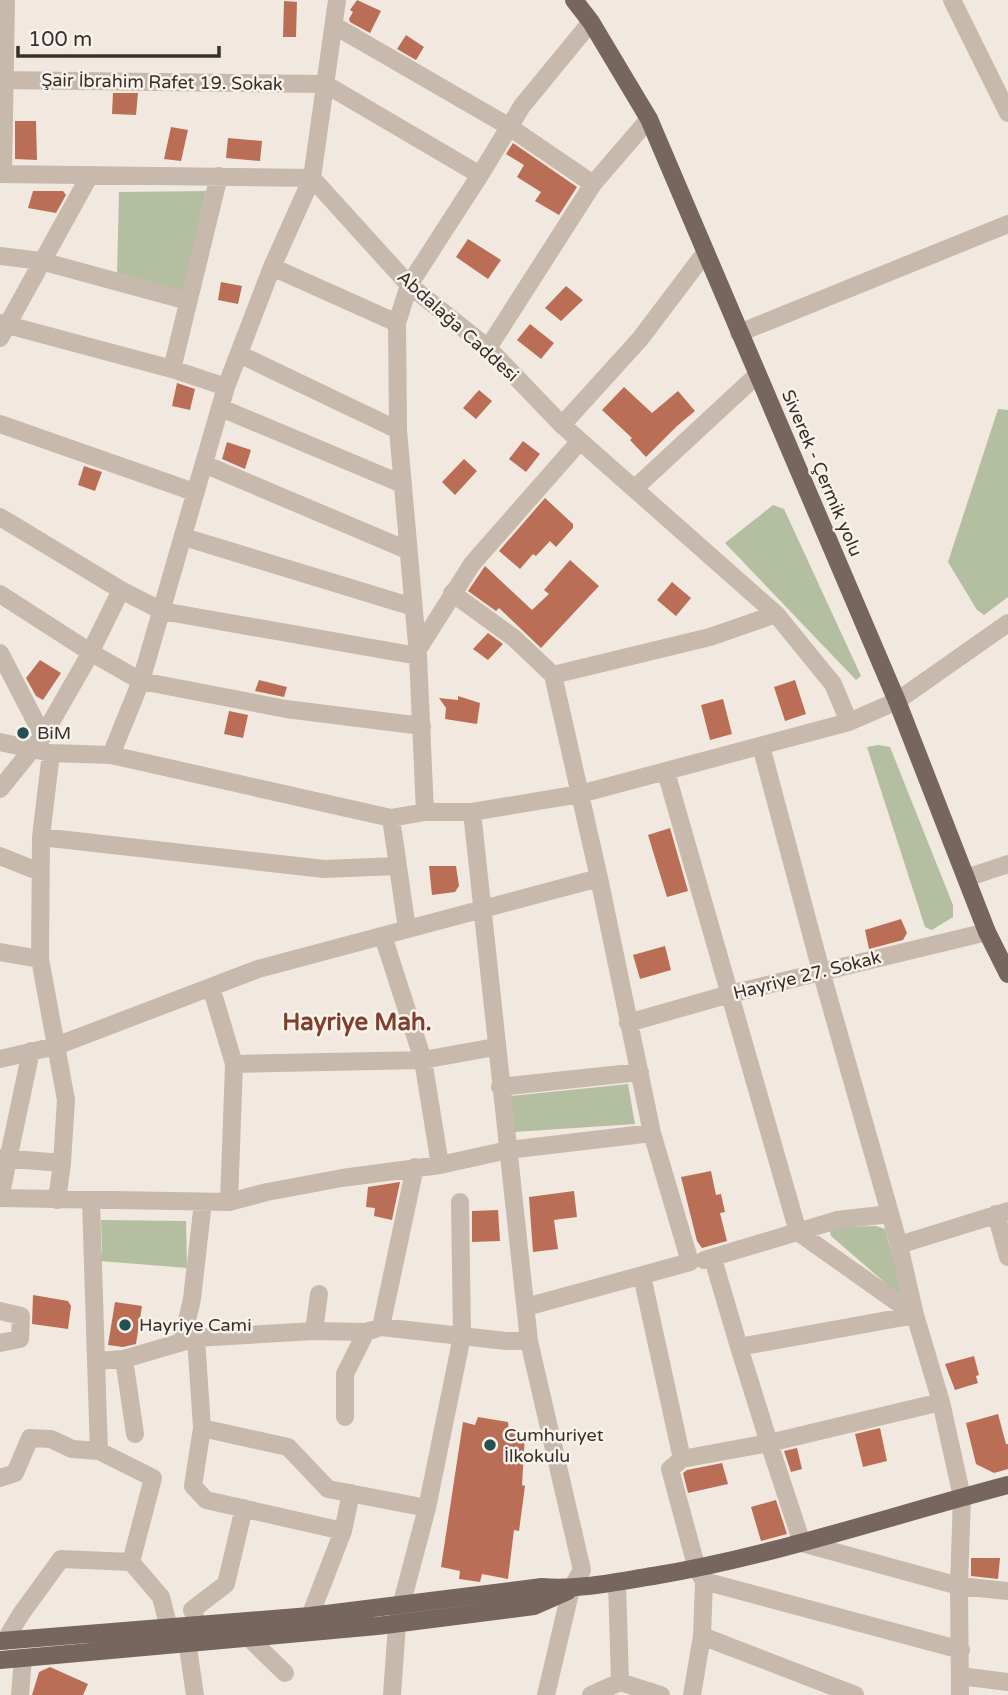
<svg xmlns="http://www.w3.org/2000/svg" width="1008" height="1695" font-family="'Varela Round',sans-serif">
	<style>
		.green { fill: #b4bea1 }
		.building { fill: #ba6e55 }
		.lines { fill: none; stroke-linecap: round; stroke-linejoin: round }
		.minor { stroke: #c8b9ad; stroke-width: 18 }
		.major { stroke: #77665d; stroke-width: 18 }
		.poi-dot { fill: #245154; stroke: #f9f3ec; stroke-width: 2.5 }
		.labels { text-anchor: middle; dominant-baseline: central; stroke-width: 5; stroke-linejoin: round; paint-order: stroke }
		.street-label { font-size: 18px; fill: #372f2b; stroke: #f9f3ec }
		.poi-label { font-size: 18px; fill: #372f2b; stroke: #f9f3ec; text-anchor: start }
		.district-label { font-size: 24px; font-weight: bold; fill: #7e402c; stroke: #f9f3ec }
	</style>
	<rect width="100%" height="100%" fill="#f1e9e0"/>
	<path class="green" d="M206,191L184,293L117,274L119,192Z
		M998,409L1008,410V597L984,615L977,610L948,562Z
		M773,505L784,509L861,676L856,680L725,543Z
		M878,745L890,747L953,905V917L932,930L925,927L867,747Z
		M628,1084L635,1124L514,1132L511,1096Z
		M101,1220L186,1221L187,1268L100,1261L102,1250Z
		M876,1226L885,1229L905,1300L831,1236L830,1230L841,1227Z"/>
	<path class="building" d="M357,0L381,11L370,33L350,22L349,19L353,12L350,10Z
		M284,1L297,2L296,37H283Z
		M406,35L424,47L416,60L397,49Z
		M113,93H138L136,115L112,114Z
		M15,121H36L37,160L15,159Z
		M171,127L188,130L181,161L164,159Z
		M228,138L262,141L260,161L226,158Z
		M513,143L577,187L559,215L535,201L541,192L517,177L524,165L506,154Z
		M33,191H63L66,195L56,213L28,208Z
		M468,239L501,260L488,279L456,257Z
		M221,282L242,286L238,304L218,300Z
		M566,286L583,300L561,321L545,308Z
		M530,324L554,343L541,359L517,340Z
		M177,383L195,389L190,410L172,406Z
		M624,387L652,413L678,391L695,411L677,426L646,457L630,440L632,438L602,410Z
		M479,390L492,401L476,419L463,408Z
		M523,441L540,454L526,472L509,459Z
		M227,442L251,450L245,469L222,459Z
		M464,459L477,471L455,495L442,482Z
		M84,466L102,472L95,491L78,485Z
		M545,498L573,524V528L556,547L550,541L536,556L533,554L520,569L499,551Z
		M570,560L599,586L541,648L499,608L496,611L468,591L485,566L532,610L549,594L544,590Z
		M672,582L691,598L676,616L657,600Z
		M488,633L503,644L488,660L473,649Z
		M40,660L61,673L43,700L36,696L26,678Z
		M259,680L287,687L284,697L255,691Z
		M795,680L806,714L785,721L774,687Z
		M458,696L480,703L477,724L445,719L446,708L439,698L458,700Z
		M723,699L732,734L710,740L701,705Z
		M229,711L248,715L243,738L224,734Z
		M670,828L688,891L667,897L648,835Z
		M429,866H456L459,886L455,892L432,895Z
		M901,919L907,933L903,940L869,949L865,930Z
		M665,946L671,970L640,979L633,955Z
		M711,1171L716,1195L721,1194L725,1212L720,1213L727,1241L702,1248L697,1241L681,1177Z
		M400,1182L392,1220L374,1216L375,1208L366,1207L368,1187Z
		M574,1191L577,1217L554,1220L558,1249L533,1252L529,1197Z
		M498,1210L500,1241L472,1242V1211Z
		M33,1295L68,1301L71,1306L68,1329L32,1324Z
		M115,1302L142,1306L136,1344L123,1347L108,1345Z
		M974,1356L979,1375L976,1376L978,1383L955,1390L945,1364Z
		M998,1414L1006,1444H1008V1469L994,1473L976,1464L966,1423Z
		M478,1417L508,1422L509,1431L525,1435L522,1485L525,1486L519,1531L514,1530L508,1579L482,1574L480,1582L459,1579L460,1571L441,1567L463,1422L475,1425Z
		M880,1428L887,1461L863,1467L855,1434Z
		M797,1448L802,1469L791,1472L784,1451Z
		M722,1463L728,1484L688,1493L683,1473L687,1470Z
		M776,1500L787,1534L761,1541L751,1507Z
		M971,1558H1000L998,1579L971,1576Z
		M50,1667L88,1684L83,1695H32L39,1672Z"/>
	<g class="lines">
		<path class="minor" d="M952,0L1008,113
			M335,26L508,126L593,184
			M0,80L325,84L480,175L522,106L591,22
			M0,174L312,178L409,285L488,348L562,425L776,614L833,684L849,722
			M3,174L6,0
			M0,256L41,261L188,301
			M272,267L397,323
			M0,323L172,369L226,387
			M739,333L1008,224
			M0,338L90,175
			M488,348L593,184L649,119
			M239,354L398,430
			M172,369L219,176
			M221,408L402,484
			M0,424L194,492
			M562,425L640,339L705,253
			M204,464L407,550
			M634,489L757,375
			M0,517L121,590L162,611L418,656
			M184,537L413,607
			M452,593L514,638L553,675L599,878L652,1133L690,1262L526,1307
			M0,594L90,652L141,681L286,709L422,726
			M417,651L472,564L580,441
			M0,653L43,736
			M553,675L710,637L776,614
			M0,742L51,753L111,755L391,818L425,812H472L580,794L849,722L897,701L1008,623
			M761,746L821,971L899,1245L915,1315L941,1402L962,1497L959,1586L960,1695
			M111,755L141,681L226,387L272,267L312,178L337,0
			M666,772L798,1232L915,1315
			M0,789L43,736L86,661L121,590
			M425,812L418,656L398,430L397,323L409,285L480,175
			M472,812L529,1341L582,1570L571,1589L546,1695
			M391,818L407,929
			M41,837L324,869L397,866
			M0,856L40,872
			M966,878L1008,864
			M383,936L423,1060L440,1165
			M0,952L40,959L56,1046L0,1059
			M40,959L41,837L51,753
			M211,987L234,1064L229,1202
			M628,1023L730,994L987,932
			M31,1051L0,1198L229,1202L267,1192L342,1178L440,1165L508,1150L652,1133
			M234,1064L423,1060L495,1047
			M500,1087L640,1072
			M0,1158L62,1163L57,1200
			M62,1163L66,1100L56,1046L258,969L599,878
			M91,1201L96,1361L124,1359L196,1338L314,1331L366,1332L381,1327L506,1341H529
			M996,1214L1008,1257
			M899,1245L1008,1211
			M713,1259L739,1347L915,1315
			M704,1260L837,1220L890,1214
			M642,1276L682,1459L769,1443L802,1543L959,1586L1008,1591
			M0,1311L21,1316L20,1339L0,1343
			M381,1327L415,1167
			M314,1331L319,1294
			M196,1338L202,1428L193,1486L206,1500L343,1531
			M182,1342L192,1299L203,1202
			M739,1347L769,1443L941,1402
			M124,1359L135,1434
			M96,1361L99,1451L153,1478L131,1562L161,1597L169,1628
			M345,1417V1374L366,1332
			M202,1428L288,1447L328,1489L427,1508L401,1606
			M682,1459L670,1469L697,1569L704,1581L702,1636L692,1695
			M0,1478L15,1473L30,1438L51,1439L72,1449L99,1451
			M427,1508L462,1336L460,1202
			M704,1581L961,1650
			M617,1582L620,1682
			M310,1616L343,1531L351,1493
			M198,1624L192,1610L226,1584L244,1508
			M247,1636L285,1673
			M702,1636L855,1695
			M5,1641L21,1614L61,1559L131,1562
			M187,1641L195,1695
			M960,1676L1008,1682
			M20,1695L23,1658
			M392,1695L397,1624
			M591,1695L620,1682L661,1695"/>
		<path class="major" d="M574,0L591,22L649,119L897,701L987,932L1008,974
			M0,1641L310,1616L542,1587C580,1590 615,1582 653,1576C773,1556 890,1516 1008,1485
			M0,1660L377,1626L534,1606L568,1591"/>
	</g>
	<g class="poi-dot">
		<circle cx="23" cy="733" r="7"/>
		<circle cx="125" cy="1325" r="7"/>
		<circle cx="490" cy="1445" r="7"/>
	</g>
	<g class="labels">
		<g class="street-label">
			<text transform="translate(162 82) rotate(1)">Şair İbrahim Rafet 19. Sokak</text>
			<text transform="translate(458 326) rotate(42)">Abdalağa Caddesi</text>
			<text transform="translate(822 473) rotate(67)">Siverek - Çermik yolu</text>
			<text transform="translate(807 975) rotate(-14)">Hayriye 27. Sokak</text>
		</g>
		<g class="poi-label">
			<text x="37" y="733">BiM</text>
			<text x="139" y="1325">Hayriye Cami</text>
			<text x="504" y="1435">Cumhuriyet<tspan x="504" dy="21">İlkokulu</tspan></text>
		</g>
		<g class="district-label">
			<text x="357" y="1022">Hayriye Mah.</text>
		</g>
	</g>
	<path d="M18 46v10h201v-10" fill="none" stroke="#372f2b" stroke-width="3.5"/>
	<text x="28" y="46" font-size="21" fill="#372f2b" stroke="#f9f3ec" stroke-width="5" paint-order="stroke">100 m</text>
</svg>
